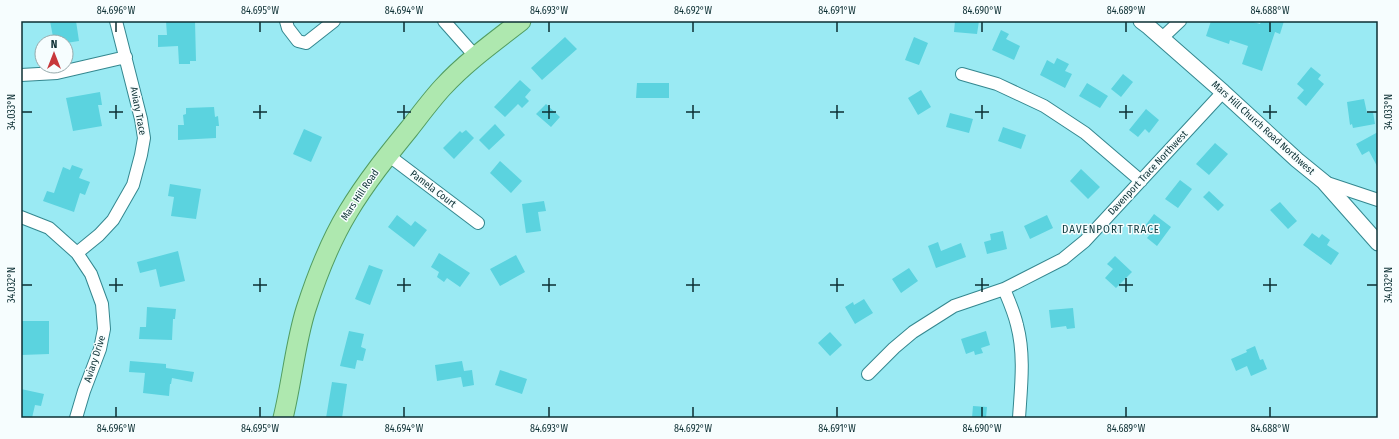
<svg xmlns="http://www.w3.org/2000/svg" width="1399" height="439" font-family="'Fira Sans Condensed',sans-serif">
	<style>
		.building { fill: #5bd3df }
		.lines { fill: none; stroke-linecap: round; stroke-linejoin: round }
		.minor-casing { stroke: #34878f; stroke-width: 14 }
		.tertiary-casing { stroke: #34878f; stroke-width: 17 }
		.primary-casing { stroke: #529d60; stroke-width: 21 }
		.minor { stroke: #fff; stroke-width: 12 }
		.tertiary { stroke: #fff; stroke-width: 15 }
		.primary { stroke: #aee8af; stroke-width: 19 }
		.ticks { fill: none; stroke: #0c2f33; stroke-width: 1.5 }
		.labels { text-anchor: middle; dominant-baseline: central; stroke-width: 3; stroke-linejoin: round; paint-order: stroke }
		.street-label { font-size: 10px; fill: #0c2f33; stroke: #f6fdfe }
		.neighbourhood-label { font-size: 11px; letter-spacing: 1px; fill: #144044; stroke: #f6fdfe }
		.neatline { fill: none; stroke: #0c2f33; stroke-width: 1.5 }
		.ticks-label { font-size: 10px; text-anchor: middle; fill: #0c2f33 }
	</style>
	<rect width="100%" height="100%" fill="#9aeaf3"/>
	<path class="building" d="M50,21H76L79,41L66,43V42H54Z
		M166,21H195L196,61H190V64H179L178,46L158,47V35H167Z
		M955,21H979L977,34L954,32Z
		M1211,21H1250L1260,24L1261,21H1284L1280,34L1275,32L1262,71L1242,64L1248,46L1230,40L1229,44L1206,36Z
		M1001,30L1009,34L1006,39L1020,46L1014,60L992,50Z
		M565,37L577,49L542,80L531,68Z
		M914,37L928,43L919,65L905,60Z
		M1057,58L1069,64L1065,71L1072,74L1065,88L1040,75L1047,60L1054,64Z
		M1311,67L1321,75L1318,79L1324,84L1306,106L1297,98L1304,90L1297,84Z
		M1123,74L1133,82L1121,97L1111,89Z
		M520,80L531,90L525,97L529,101L522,108L518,104L505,117L494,107Z
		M637,83H669V98H636Z
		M1087,83L1108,96L1100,108L1079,96Z
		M921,90L931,107L918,115L908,98Z
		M100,92L102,105H98L102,126L73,131L66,98Z
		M1364,99L1367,113L1373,112L1375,124L1353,128L1352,124L1350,125L1347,102Z
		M546,104L560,117L551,127L536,114Z
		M214,107L215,117L218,116L219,126H216V138L178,140V125H184L183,115L186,114V108Z
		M1146,109L1159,120L1149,133L1145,129L1138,137L1129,130Z
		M950,113L973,119L969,133L946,127Z
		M495,124L505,135L489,150L479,140Z
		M1003,127L1026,135L1021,149L998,141Z
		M304,129L322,137L311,162L293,154Z
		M466,130L474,138L454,159L443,148L460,131L462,133Z
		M1378,132V168L1369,151L1362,155L1356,144Z
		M1215,143L1228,154L1209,175L1196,164Z
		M500,161L522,181L511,193L490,173Z
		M72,165L83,169L79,178L90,182L85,195L80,193L74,212L43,201L47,191L54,193L63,167L70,170Z
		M1081,169L1100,187L1088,199L1070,181Z
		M1180,180L1192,189L1178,208L1165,199Z
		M170,184L201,189L196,219L171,216L174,197L168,196Z
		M1209,191L1224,205L1218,211L1203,197Z
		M544,201L546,211L538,212L541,231L526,233L522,204Z
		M1280,202L1297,221L1288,229L1270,210Z
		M1154,214L1171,227L1157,246L1147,238L1152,232L1145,226Z
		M397,215L411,226L415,221L427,230L414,247L388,227Z
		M1047,215L1053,228L1030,239L1024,226Z
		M1003,231L1007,249L987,254L984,242L991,240L990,234Z
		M1312,233L1319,238L1322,234L1330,240L1327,245L1339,253L1331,265L1303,245Z
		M938,242L941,251L961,243L966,257L936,268L928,246Z
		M178,251L185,281L160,287L156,269L140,273L137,262Z
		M439,253L470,273L460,287L447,278L444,282L437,277L439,272L431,267Z
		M516,255L525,272L500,286L490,269Z
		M1115,256L1132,272L1116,288L1105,278L1113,269L1107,264Z
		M369,265L383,270L370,305L355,299Z
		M909,268L918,281L901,293L892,279Z
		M864,299L873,313L855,324L845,307L853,302L854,305Z
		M147,307L176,309L175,319H173L172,340L139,339L140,327H146Z
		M1073,308L1075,328L1067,329L1066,326L1051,328L1049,310Z
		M21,321H49V354L21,355Z
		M349,331L364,334L361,347L366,349L363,361L357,360L355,369L340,366Z
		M986,331L990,345L981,348L983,353L975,355L974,351L966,354L961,339Z
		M830,332L842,345L830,356L818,343Z
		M1255,346L1260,360L1263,359L1267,369L1251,376L1247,366L1236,371L1231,359L1247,352L1246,350Z
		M130,361L166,364V368L194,372L192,382L172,378L171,384H170L169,396L143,393L145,373L129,372Z
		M462,361L464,371L472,370L474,385L463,387L461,377L437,381L435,365Z
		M500,370L527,379L522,394L495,385Z
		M332,382L347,384L342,418H326Z
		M21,389L44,394L41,406L35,405L32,418H21Z
		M973,406L987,407L986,418H972Z"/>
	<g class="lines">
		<defs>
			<path id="minor" d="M286,21L288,28L298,41L306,43L334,21
				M444,21L476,57
				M1162,38L1180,21
				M962,74L997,84L1044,106L1085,133L1141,181
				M21,75L57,73L126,57
				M388,155L478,223
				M1324,182L1378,200
				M21,217L49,228L77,253L91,274L102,304L104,329L100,349L84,391L76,418
				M77,253L99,235L113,220L133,185L141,155L144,138L141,119L116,21
				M1004,289C1009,301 1014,312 1017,325C1025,355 1021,387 1019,418
				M868,374L894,348L913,332L954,306L1004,289L1063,259L1085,241L1223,92"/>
			<path id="tertiary" d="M1141,21L1149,27L1223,92L1297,160L1324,182L1378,243"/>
			<path id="primary" d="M283,418C292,382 295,344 306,309C316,278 331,240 348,212C366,182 387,156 409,129C420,115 431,100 443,87C466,62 494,42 521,21"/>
		</defs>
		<use href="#minor" class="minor-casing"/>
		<use href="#tertiary" class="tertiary-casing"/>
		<use href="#primary" class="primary-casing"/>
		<use href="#minor" class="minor"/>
		<use href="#tertiary" class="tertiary"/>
		<use href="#primary" class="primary"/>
	</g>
	<path class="ticks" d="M116,22V32M260,22V32M404,22V32M549,22V32M693,22V32M837,22V32M982,22V32M1126,22V32M1270,22V32M116,105V119M260,105V119M404,105V119M549,105V119M693,105V119M837,105V119M982,105V119M1126,105V119M1270,105V119M22,112H32M109,112H123M253,112H267M397,112H411M542,112H556M686,112H700M830,112H844M975,112H989M1119,112H1133M1263,112H1277M1367,112H1377M116,278V292M260,278V292M404,278V292M549,278V292M693,278V292M837,278V292M982,278V292M1126,278V292M1270,278V292M22,285H32M109,285H123M253,285H267M397,285H411M542,285H556M686,285H700M830,285H844M975,285H989M1119,285H1133M1263,285H1277M1367,285H1377M116,407V417M260,407V417M404,407V417M549,407V417M693,407V417M837,407V417M982,407V417M1126,407V417M1270,407V417"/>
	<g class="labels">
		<g class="street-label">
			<text transform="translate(138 111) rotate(79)">Aviary Trace</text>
			<text transform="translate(1263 128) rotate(42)">Mars Hill Church Road Northwest</text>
			<text transform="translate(1148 173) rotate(-47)">Davenport Trace Northwest</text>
			<text transform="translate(433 189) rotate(37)">Pamela Court</text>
			<text transform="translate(360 195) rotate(-56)">Mars Hill Road</text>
			<text transform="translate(95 359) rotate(-72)">Aviary Drive</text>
		</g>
		<g class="neighbourhood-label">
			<text x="1111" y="229">DAVENPORT TRACE</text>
		</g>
	</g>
	<rect width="1399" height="439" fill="none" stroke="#f6fdfe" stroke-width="44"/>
	<g transform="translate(54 54)"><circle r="19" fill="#f6fdfe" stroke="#98abad"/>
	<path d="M0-3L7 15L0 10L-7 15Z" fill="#c7383b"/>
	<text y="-6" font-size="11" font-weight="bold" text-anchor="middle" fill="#0c2f33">N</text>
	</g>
	<rect x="22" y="22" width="1355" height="395" class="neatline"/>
	<g class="ticks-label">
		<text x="116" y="14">84.696°W</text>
		<text x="260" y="14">84.695°W</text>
		<text x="404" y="14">84.694°W</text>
		<text x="549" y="14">84.693°W</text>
		<text x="693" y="14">84.692°W</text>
		<text x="837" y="14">84.691°W</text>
		<text x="982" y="14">84.690°W</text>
		<text x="1126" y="14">84.689°W</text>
		<text x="1270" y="14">84.688°W</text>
		<text transform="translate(11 112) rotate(-90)" y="4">34.033°N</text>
		<text transform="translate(1388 112) rotate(-90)" y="4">34.033°N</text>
		<text transform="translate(11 285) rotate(-90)" y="4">34.032°N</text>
		<text transform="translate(1388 285) rotate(-90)" y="4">34.032°N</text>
		<text x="116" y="432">84.696°W</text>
		<text x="260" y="432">84.695°W</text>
		<text x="404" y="432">84.694°W</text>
		<text x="549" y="432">84.693°W</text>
		<text x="693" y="432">84.692°W</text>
		<text x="837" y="432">84.691°W</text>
		<text x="982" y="432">84.690°W</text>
		<text x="1126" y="432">84.689°W</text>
		<text x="1270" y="432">84.688°W</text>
	</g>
</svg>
